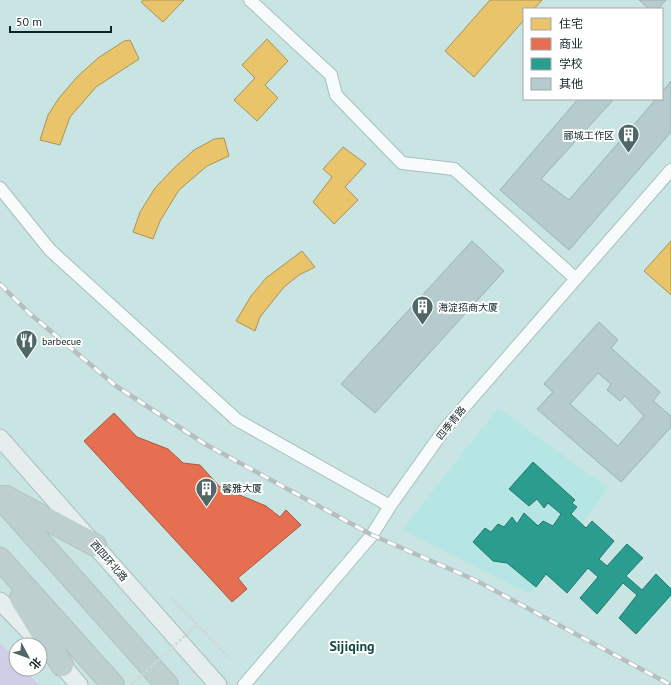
<svg xmlns="http://www.w3.org/2000/svg" width="671" height="685" font-family="'PT Sans','Noto Sans SC',sans-serif">
	<style>
		.built { fill: #b6e6e4 }
		.green { fill: #d0cde7 }
		.homes { fill: #e9c46a; stroke: #a79455 }
		.shops { fill: #e76f51; stroke: #a65843 }
		.schools { fill: #2a9d8f; stroke: #22796f }
		.building { fill: #b5cbcd; stroke: #9cb2b4; fill-rule: evenodd }
		.lines { fill: none; stroke-linecap: round; stroke-linejoin: round }
		.street-casing { stroke: #a8bfbe; stroke-width: 14 }
		.secondary-casing { stroke: #a8bfbe; stroke-width: 19 }
		.highway-casing { stroke: #b2c1c0; stroke-width: 24 }
		.path { stroke: #cfd7d7; stroke-width: 2.5; stroke-dasharray: 3 2; stroke-linecap: butt }
		.street { stroke: #f7fbfb; stroke-width: 12 }
		.secondary { stroke: #e6eded; stroke-width: 17 }
		.highway { stroke: #bdcfcf; stroke-width: 22 }
		.rail-casing { stroke: #b6bebe; stroke-width: 4.5 }
		.rail { stroke: #fff; stroke-width: 3; stroke-dasharray: 9; stroke-linecap: butt }
		.path-bridge { stroke: #cfd7d7; stroke-width: 2.5; stroke-dasharray: 3 2; stroke-linecap: butt }
		.labels { text-anchor: middle; dominant-baseline: central; stroke-width: 4; stroke-linejoin: round; paint-order: stroke }
		.poi-label { font-size: 10px; fill: #0e2423; stroke: #fff; text-anchor: start }
		.street-label { font-size: 10px; fill: #0e2423; stroke: #fff }
		.district-label { font-size: 14px; font-weight: bold; fill: #114746; stroke: #fff }
	</style>
	<rect width="100%" height="100%" fill="#c8e4e3"/>
	<path class="built" d="M498,408L608,488L530,594L402,530Z"/>
	<path class="green" d="M0,643L16,660V669H24L39,685H0Z"/>
	<path class="homes" d="M143,0H184L163,22L141,2Z
		M490,0H542L534,9H524V20L474,77L445,51Z
		M267,39L288,61L265,85L278,98L257,121L234,100L255,78L242,65Z
		M130,40L139,59L96,87L70,117L60,145L40,140L48,115L59,98L77,77L98,58L124,41Z
		M224,138L229,156L207,166L179,190L160,221L153,239L133,232L140,212L155,188L174,168L194,150L214,139Z
		M343,147L366,164L345,187L358,200L334,224L313,202L332,177L323,169Z
		M671,241V295L644,271Z
		M302,251L315,267L299,275L284,287L260,317L255,331L236,321L251,296L266,278Z"/>
	<path class="shops" d="M114,413L137,437L168,449L183,463L200,465L220,487L266,506L280,517L286,510L301,525L238,578L247,589L232,602L84,441Z"/>
	<path class="schools" d="M533,462L575,500L572,503L577,507L571,514L586,528L592,521L614,541L599,559L607,566L627,544L643,558L626,576L642,590L656,574L671,589V595L636,634L619,618L637,595L623,583L597,614L580,598L598,577L588,568L567,593L546,574L536,587L507,563L493,561L473,542L485,528L491,532L498,524L504,527L512,517L517,524L524,513L538,526L543,521L553,526L561,514L548,503L544,508L537,499L529,506L509,489Z"/>
	<path class="building" d="M639,0H666L658,9H649Z
		M671,81V132L569,250L500,190L578,99H614L541,179L569,200L656,99H662V92Z
		M472,241L504,271L375,413L341,384Z
		M599,322L618,340L611,348L660,392L653,401L671,416V427L621,482L537,409L553,392L544,384ZM598,373L611,384L607,390L620,401L625,396L644,416L618,446L570,404Z"/>
	<g class="lines">
		<defs>
			<path id="street" d="M250,0L331,75L336,95L402,163L454,169L576,279
				M0,188L50,250L237,420L390,506
				M244,685L372,535L390,506L444,430L671,170"/>
			<path id="secondary" d="M0,438L218,685
				M0,601L62,665L79,685"/>
			<path id="highway" d="M0,497L167,685
				M6,497L95,545
				M0,559L113,685
				M21,598L62,665"/>
		</defs>
		<use href="#street" class="street-casing"/>
		<use href="#secondary" class="secondary-casing"/>
		<use href="#highway" class="highway-casing"/>
		<path class="path" d="M171,597L231,660"/>
		<use href="#street" class="street"/>
		<use href="#secondary" class="secondary"/>
		<use href="#highway" class="highway"/>
		<defs>
			<path id="rail" d="M0,284L29,313L116,386L205,444L372,535L475,580L671,685"/>
		</defs>
		<use href="#rail" class="rail-casing"/>
		<use href="#rail" class="rail"/>
		<path class="path-bridge" d="M131,685L197,625"/>
	</g>
	<defs>
		<symbol id="building-pin" viewBox="-11 -11 22 30"><path d="M0 17L-7.5 6A9.5 9.5 0 1 1 7.5 6Z" fill="#4f6766" stroke="#fff"/><path d="M-4-6H4V6H1V3H-1V6H-4ZM-2.5-4.3h1.7v1.8h-1.7ZM.8-4.3h1.7v1.8H.8ZM-2.5-1h1.7V.8h-1.7ZM.8-1h1.7V.8H.8Z" fill="#fff"/></symbol>
		<symbol id="restaurant-pin" viewBox="-11 -11 22 30"><path d="M0 17L-7.5 6A9.5 9.5 0 1 1 7.5 6Z" fill="#4f6766" stroke="#fff"/><path d="M-5-6h1v4h1v-4h1v4h1v-4h1v5L-1.5 .5V6h-2V.5L-5-1ZM5-6V6H3V1.5H1.5Q1.5-4 5-6Z" fill="#fff"/></symbol>
	</defs>
	<g fill-rule="evenodd">
		<use href="#building-pin" x="616" y="122" width="25" height="34"/>
		<use href="#building-pin" x="410" y="294" width="25" height="34"/>
		<use href="#restaurant-pin" x="14" y="328" width="25" height="34"/>
		<use href="#building-pin" x="194" y="476" width="25" height="34"/>
	</g>
	<g class="labels">
		<g class="poi-label">
			<text x="614" y="135" text-anchor="end">郦城工作区</text>
			<text x="438" y="307">海淀招商大厦</text>
			<text x="42" y="341">barbecue</text>
			<text x="222" y="488">馨雅大厦</text>
		</g>
		<g class="street-label">
			<text transform="translate(451 423) rotate(-51)">四季青路</text>
			<text transform="translate(109 561) rotate(49)">西四环北路</text>
		</g>
		<g class="district-label">
			<text x="352" y="646">Sijiqing</text>
		</g>
	</g>
	<rect x="523" y="8" width="140" height="92" fill="#ffffff" stroke="#9fa7a7"/>
	<rect x="531" y="18" width="20" height="12" fill="#e9c46a" stroke="#9fa7a7"/>
	<text x="559" y="28" font-size="12" fill="#0e2423">住宅</text>
	<rect x="531" y="38" width="20" height="12" fill="#e76f51" stroke="#9fa7a7"/>
	<text x="559" y="48" font-size="12" fill="#0e2423">商业</text>
	<rect x="531" y="58" width="20" height="12" fill="#2a9d8f" stroke="#9fa7a7"/>
	<text x="559" y="68" font-size="12" fill="#0e2423">学校</text>
	<rect x="531" y="78" width="20" height="12" fill="#b5cbcd" stroke="#9fa7a7"/>
	<text x="559" y="88" font-size="12" fill="#0e2423">其他</text>
	<g transform="translate(28 657) rotate(131)"><circle r="19" fill="#ffffff" stroke="#9fa7a7"/>
	<path d="M0-3L7 15L0 10L-7 15Z" fill="#4f6766"/>
	<text y="-6" font-size="11" font-weight="bold" text-anchor="middle" fill="#0e2423">北</text>
	</g>
	<path d="M10 26v6h101v-6" fill="none" stroke="#0e2423" stroke-width="2"/>
	<text x="16" y="26" font-size="12" fill="#0e2423" stroke="#ffffff" stroke-width="3" paint-order="stroke">50 m</text>
</svg>
